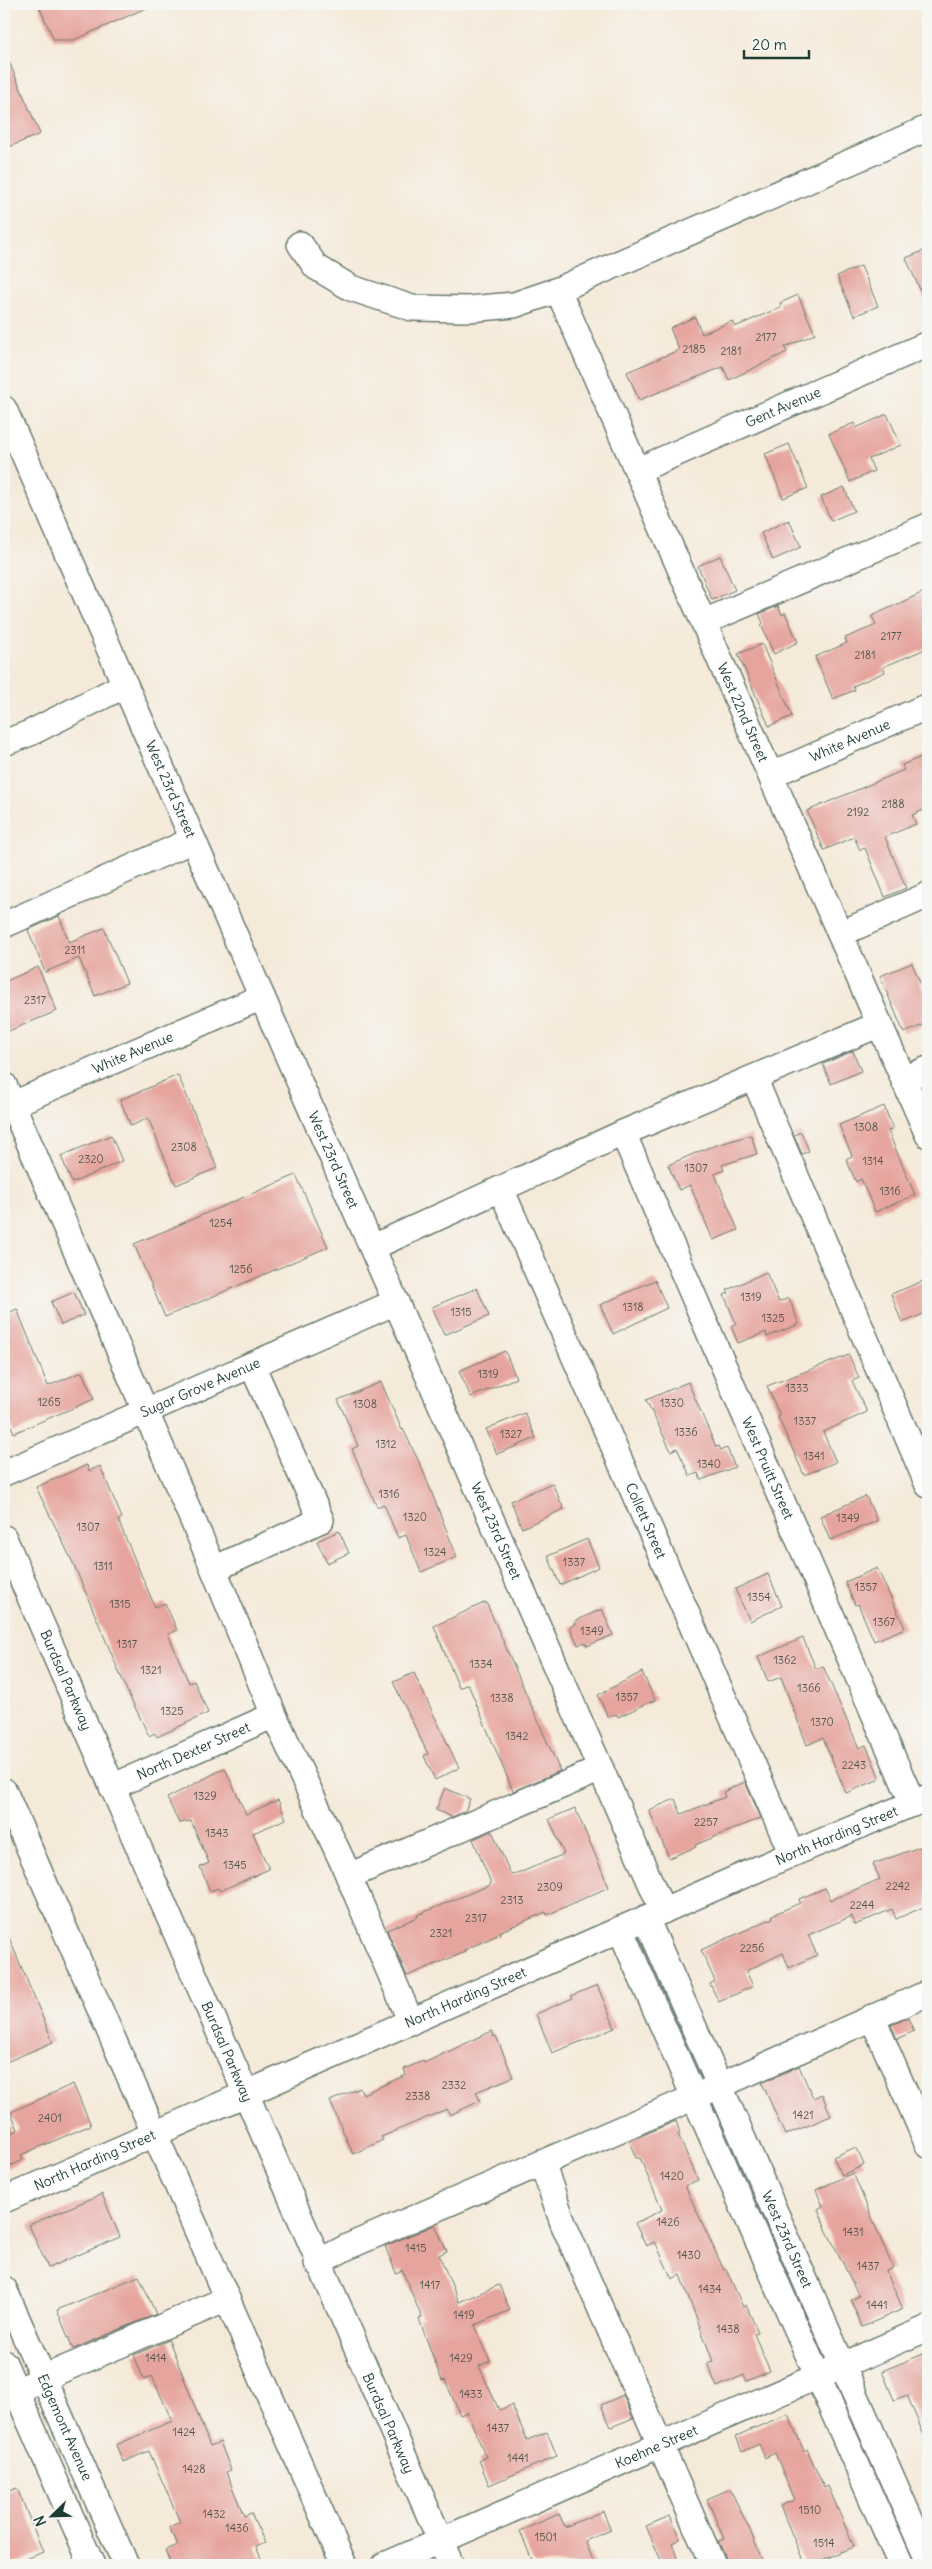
<svg xmlns="http://www.w3.org/2000/svg" width="932" height="2569" font-family="Delius,sans-serif">
	<style>
		.building { fill: #e6a49e }
		.lines { fill: none; stroke-linecap: round; stroke-linejoin: round }
		.minor-casing { stroke: #6a7a6e; stroke-width: 28 }
		.minor { stroke: #fff; stroke-width: 25 }
		.labels { text-anchor: middle; dominant-baseline: central; stroke-width: 4; stroke-linejoin: round; paint-order: stroke }
		.number-label { font-size: 11px; fill: #51574e }
		.street-label { font-size: 14px; fill: #1f3d34; stroke: #f6f6f2 }
	</style>
	<rect width="100%" height="100%" fill="#f6f6f2"/>
	<filter id="ink" filterUnits="userSpaceOnUse"><feTurbulence type="fractalNoise" baseFrequency=".02" numOctaves="2"/><feDisplacementMap in="SourceGraphic" scale="10" xChannelSelector="R" yChannelSelector="G"/><feConvolveMatrix kernelMatrix="1 2 1 2 8 2 1 2 1" color-interpolation-filters="sRGB"/></filter>
	<filter id="wash" filterUnits="userSpaceOnUse"><feTurbulence type="fractalNoise" baseFrequency=".0096" numOctaves="4" result="noise"/><feDisplacementMap in="SourceGraphic" scale="20" xChannelSelector="R" yChannelSelector="G"/><feGaussianBlur stdDeviation="1.12" result="paint"/><feColorMatrix in="noise" values="0 0 0 0 0 0 0 0 0 0 0 0 0 0 0 0 0 1.4 0 .05"/><feComposite in="paint" operator="in"/></filter>
	<g filter="url(#wash)">
		<rect width="100%" height="100%" fill="#f5ead9"/>
		<g id="blocks">
			<path class="building" d="M38,4H155L74,40H54Z
				M4,50L40,134L4,149Z
				M928,249V308L906,258Z
				M861,266L878,306L854,316L837,276Z
				M798,295L815,334L785,347L787,352L729,380L723,367L639,400L627,372L679,350L670,328L695,317L702,334L732,321L735,327L781,307L780,303Z
				M887,414L901,445L869,459L874,471L850,482L829,434L854,423L856,428Z
				M789,444L808,488L783,498L765,454Z
				M844,487L854,511L831,521L821,497Z
				M789,520L801,547L773,560L761,533Z
				M720,556L735,590L712,600L698,566Z
				M928,590V648L883,667L885,672L853,686L855,690L833,699L815,657L847,643L845,638L876,625L872,616Z
				M778,606L782,615L785,613L798,642L774,654L761,625L763,623L759,614Z
				M762,644L792,716L769,726L738,654Z
				M928,754V808L912,815L916,824L885,837L906,888L885,897L865,848L860,850L854,837L824,850L807,811L904,770L902,765Z
				M59,916L69,942L104,928L127,983L95,996L79,958L45,972L28,930Z
				M912,963L924,992L928,990V1023L904,1033L880,976Z
				M38,967L57,1011L4,1033V982Z
				M853,1051L861,1071L831,1084L823,1064Z
				M178,1075L217,1168L176,1185L148,1118L131,1126L120,1100Z
				M884,1106L893,1129L888,1131L915,1195L875,1212L861,1179L856,1182L846,1159L852,1156L839,1125Z
				M801,1132L809,1151L802,1154L794,1135Z
				M111,1135L122,1161L72,1183L61,1156Z
				M751,1135L757,1154L722,1165L724,1170L715,1174L738,1230L713,1240L690,1185L679,1190L668,1165L707,1148Z
				M296,1175L328,1247L165,1317L134,1244Z
				M766,1272L779,1302L789,1298L799,1324L767,1337L766,1332L738,1343L731,1326L736,1323L724,1295L729,1293L727,1290Z
				M928,1279V1312L902,1323L891,1294Z
				M655,1280L667,1308L613,1334L600,1305Z
				M477,1288L489,1316L444,1335L432,1307Z
				M74,1292L84,1315L61,1325L51,1302Z
				M17,1309L48,1386L82,1372L94,1399L14,1433L4,1408V1315Z
				M505,1351L516,1378L471,1397L459,1371Z
				M849,1355L859,1378L852,1381L867,1412L823,1432L836,1462L804,1475L778,1417L780,1416L767,1386Z
				M381,1382L402,1430L403,1429L422,1468L457,1557L421,1572L406,1535L398,1538L384,1504L377,1507L352,1449L358,1446L338,1400Z
				M688,1382L716,1447L719,1446L721,1450L727,1448L735,1467L701,1480L698,1473L690,1476L677,1448L671,1451L646,1400Z
				M525,1413L536,1438L497,1454L486,1429Z
				M87,1465L89,1471L100,1466L122,1518L118,1520L155,1607L165,1603L177,1630L168,1634L189,1683L194,1681L208,1713L157,1737L155,1733L149,1736L128,1693L74,1565L36,1487Z
				M552,1483L564,1509L522,1528L511,1501Z
				M866,1496L877,1521L830,1540L820,1516Z
				M339,1531L349,1553L327,1563L317,1541Z
				M587,1539L599,1567L560,1585L548,1556Z
				M877,1568L905,1628L874,1641L858,1604L855,1605L845,1582Z
				M768,1574L782,1606L750,1621L735,1589Z
				M486,1602L560,1771L513,1791L468,1684L459,1688L434,1626Z
				M602,1609L613,1635L587,1646L585,1642L578,1645L570,1627L576,1624L575,1621Z
				M803,1638L816,1669L823,1666L859,1748L866,1745L880,1779L846,1793L823,1738L807,1745L781,1677L768,1682L758,1657Z
				M642,1672L655,1700L618,1717L617,1714L608,1717L598,1695Z
				M414,1673L459,1768L435,1780L424,1756L428,1754L393,1682Z
				M225,1768L246,1814L278,1800L286,1819L253,1833L269,1869L220,1891L218,1888L210,1891L200,1867L209,1863L191,1821L179,1823L167,1798Z
				M745,1782L761,1818L695,1845L696,1847L669,1858L649,1810L675,1799L681,1814L725,1797L723,1792Z
				M445,1788L470,1799L465,1811L452,1817L436,1810Z
				M575,1808L609,1887L547,1915L546,1912L499,1932L500,1934L464,1950L465,1952L407,1976L387,1930L418,1917L417,1915L490,1885L491,1883L473,1839L492,1831L511,1875L517,1874L564,1854L549,1819Z
				M928,1844V1905L896,1919L892,1909L855,1925L852,1916L808,1935L817,1955L789,1968L783,1953L746,1971L753,1986L719,2002L710,1984L715,1981L701,1950L773,1918L772,1915L800,1903L799,1899L825,1888L831,1900L880,1879L873,1864Z
				M4,1926L53,2042L4,2063Z
				M597,1985L615,2028L552,2053L536,2014L573,1998L571,1996Z
				M908,2018L914,2031L897,2039L891,2025Z
				M492,2031L494,2037L496,2036L513,2077L476,2092L480,2101L450,2115L447,2109L381,2137L383,2140L353,2154L330,2101L360,2088L363,2094L406,2075L404,2069L423,2061L424,2063Z
				M799,2066L813,2098L822,2094L831,2116L785,2135L762,2083Z
				M73,2084L91,2125L21,2155L23,2160L4,2169V2114L12,2133L18,2130L11,2112Z
				M676,2121L680,2133L678,2134L698,2180L685,2186L724,2270L726,2269L743,2307L746,2305L758,2332L754,2334L770,2371L747,2381L744,2375L717,2387L707,2363L713,2361L680,2275L672,2279L655,2242L646,2246L635,2223L662,2210L640,2158H636L629,2141Z
				M856,2147L864,2165L842,2175L833,2157Z
				M853,2173L893,2268L886,2271L903,2309L862,2327L851,2300L859,2296L826,2229L818,2209L823,2206L816,2190Z
				M102,2194L120,2237L48,2268L29,2225Z
				M435,2225L447,2251L439,2255L459,2302L499,2285L510,2310L475,2325L490,2361L479,2366L499,2410L512,2405L527,2440L547,2432L557,2456L489,2485L479,2460L486,2457L467,2412L460,2415L445,2380L442,2381L419,2319L422,2318L402,2270L396,2273L385,2246Z
				M139,2276L156,2314L73,2349L57,2310Z
				M169,2340L210,2446L220,2442L231,2470L226,2472L244,2516L251,2513L265,2543L256,2547L264,2565H171L165,2550L177,2545L169,2527L180,2522L149,2451L123,2462L116,2445L172,2421L152,2376L144,2380L134,2355Z
				M928,2352V2445L907,2395L894,2400L882,2371Z
				M623,2395L633,2418L611,2427L601,2405Z
				M788,2414L804,2451L807,2449L824,2488L828,2486L854,2547L810,2565H805L780,2506L794,2500L775,2453L765,2458L759,2444L742,2452L736,2436Z
				M17,2488L43,2552L12,2565H4V2493Z
				M730,2489L749,2528L764,2565H729L718,2541L724,2539L707,2499Z
				M603,2511L611,2530L585,2541L595,2565H534L520,2531L559,2514L565,2527Z
				M670,2516L680,2539L672,2543L680,2565H663L646,2526Z"/>
		</g>
	</g>
	<g filter="url(#ink)">
		<use href="#blocks" fill-opacity="0" stroke="#6a7a6e" stroke-width="1"/>
		<g class="lines">
			<defs>
				<g id="minor">
					<path d="M300,244L316,267L351,288L412,308L469,309L514,305L558,290L928,128"/>
					<path id="s1" d="M558,290L928,1135"/>
					<path id="s2" d="M4,409L663,1911"/>
					<path id="s3" d="M638,470L928,344"/>
					<path d="M704,622L928,526"/>
					<path d="M4,743L30,733L125,685"/>
					<path id="s4" d="M771,775L928,706"/>
					<path d="M4,925L193,840"/>
					<path d="M840,934L928,895"/>
					<path d="M754,1078L928,1485"/>
					<path d="M904,1079L928,1069"/>
					<path d="M4,1085L207,1553L274,1715L343,1863L411,2022"/>
					<path id="s5" d="M4,1108L262,997"/>
					<path id="s6" d="M623,1133L913,1804"/>
					<path id="s7" d="M501,1189L792,1854"/>
					<path d="M373,1247L623,1133L880,1024"/>
					<path id="s8" d="M4,1473L396,1302"/>
					<path id="s9" d="M4,1538C154,1880 300,2224 451,2565"/>
					<path d="M214,1569L321,1520L252,1365"/>
					<path id="s10" d="M112,1787L274,1715"/>
					<path d="M4,1791L344,2565"/>
					<path d="M349,1876L601,1769"/>
					<path id="s11" d="M646,1918L928,2560"/>
					<path d="M620,1929L901,2565"/>
					<path d="M872,2017L928,2145"/>
					<path d="M542,2163L563,2223L713,2565"/>
					<path id="s12" d="M4,2200L792,1854L928,1797"/>
					<path d="M317,2263L347,2247L681,2103L928,1993"/>
					<path id="s13" d="M4,2289L126,2565"/>
					<path d="M4,2363L92,2565"/>
					<path d="M4,2398L43,2378L227,2299"/>
					<path id="s14" d="M385,2565L928,2328"/>
				</g>
			</defs>
			<use href="#minor" class="minor-casing"/>
			<use href="#minor" class="minor"/>
		</g>
	</g>
	<g class="labels">
		<g class="number-label">
			<text x="766" y="337">2177</text>
			<text x="694" y="349">2185</text>
			<text x="731" y="351">2181</text>
			<text x="891" y="636">2177</text>
			<text x="865" y="655">2181</text>
			<text x="893" y="804">2188</text>
			<text x="858" y="812">2192</text>
			<text x="75" y="950">2311</text>
			<text x="35" y="1000">2317</text>
			<text x="866" y="1127">1308</text>
			<text x="184" y="1147">2308</text>
			<text x="91" y="1159">2320</text>
			<text x="873" y="1161">1314</text>
			<text x="696" y="1168">1307</text>
			<text x="890" y="1191">1316</text>
			<text x="221" y="1223">1254</text>
			<text x="241" y="1269">1256</text>
			<text x="751" y="1297">1319</text>
			<text x="633" y="1307">1318</text>
			<text x="461" y="1312">1315</text>
			<text x="773" y="1318">1325</text>
			<text x="488" y="1374">1319</text>
			<text x="797" y="1388">1333</text>
			<text x="49" y="1402">1265</text>
			<text x="672" y="1403">1330</text>
			<text x="365" y="1404">1308</text>
			<text x="805" y="1421">1337</text>
			<text x="686" y="1432">1336</text>
			<text x="511" y="1434">1327</text>
			<text x="386" y="1444">1312</text>
			<text x="814" y="1456">1341</text>
			<text x="709" y="1464">1340</text>
			<text x="389" y="1494">1316</text>
			<text x="415" y="1517">1320</text>
			<text x="848" y="1518">1349</text>
			<text x="88" y="1527">1307</text>
			<text x="435" y="1552">1324</text>
			<text x="574" y="1562">1337</text>
			<text x="103" y="1566">1311</text>
			<text x="866" y="1587">1357</text>
			<text x="759" y="1597">1354</text>
			<text x="120" y="1604">1315</text>
			<text x="884" y="1622">1367</text>
			<text x="592" y="1631">1349</text>
			<text x="127" y="1644">1317</text>
			<text x="785" y="1660">1362</text>
			<text x="481" y="1664">1334</text>
			<text x="151" y="1670">1321</text>
			<text x="809" y="1688">1366</text>
			<text x="627" y="1697">1357</text>
			<text x="502" y="1698">1338</text>
			<text x="172" y="1711">1325</text>
			<text x="822" y="1722">1370</text>
			<text x="517" y="1736">1342</text>
			<text x="854" y="1765">2243</text>
			<text x="205" y="1796">1329</text>
			<text x="706" y="1822">2257</text>
			<text x="217" y="1833">1343</text>
			<text x="235" y="1865">1345</text>
			<text x="898" y="1886">2242</text>
			<text x="550" y="1887">2309</text>
			<text x="512" y="1900">2313</text>
			<text x="862" y="1905">2244</text>
			<text x="476" y="1918">2317</text>
			<text x="441" y="1933">2321</text>
			<text x="752" y="1948">2256</text>
			<text x="454" y="2085">2332</text>
			<text x="418" y="2096">2338</text>
			<text x="803" y="2115">1421</text>
			<text x="50" y="2118">2401</text>
			<text x="672" y="2176">1420</text>
			<text x="668" y="2222">1426</text>
			<text x="853" y="2232">1431</text>
			<text x="416" y="2248">1415</text>
			<text x="689" y="2255">1430</text>
			<text x="868" y="2266">1437</text>
			<text x="430" y="2285">1417</text>
			<text x="710" y="2289">1434</text>
			<text x="877" y="2305">1441</text>
			<text x="464" y="2315">1419</text>
			<text x="728" y="2329">1438</text>
			<text x="156" y="2358">1414</text>
			<text x="461" y="2358">1429</text>
			<text x="471" y="2394">1433</text>
			<text x="498" y="2428">1437</text>
			<text x="184" y="2432">1424</text>
			<text x="518" y="2458">1441</text>
			<text x="194" y="2469">1428</text>
			<text x="810" y="2510">1510</text>
			<text x="214" y="2514">1432</text>
			<text x="237" y="2528">1436</text>
			<text x="546" y="2537">1501</text>
			<text x="824" y="2543">1514</text>
		</g>
		<g class="street-label">
			<text stroke="none"><textPath href="#s3" startOffset="158">Gent Avenue</textPath></text>
			<text stroke="none"><textPath href="#s1" startOffset="461">West 22nd Street</textPath></text>
			<text stroke="none"><textPath href="#s4" startOffset="86">White Avenue</textPath></text>
			<text stroke="none"><textPath href="#s2" startOffset="415">West 23rd Street</textPath></text>
			<text stroke="none"><textPath href="#s5" startOffset="140">White Avenue</textPath></text>
			<text stroke="none"><textPath href="#s2" startOffset="820">West 23rd Street</textPath></text>
			<text stroke="none"><textPath href="#s8" startOffset="214">Sugar Grove Avenue</textPath></text>
			<text stroke="none"><textPath href="#s6" startOffset="365">West Pruitt Street</textPath></text>
			<text stroke="none"><textPath href="#s7" startOffset="362">Collett Street</textPath></text>
			<text stroke="none"><textPath href="#s2" startOffset="1225">West 23rd Street</textPath></text>
			<text stroke="none"><textPath href="#s9" startOffset="155">Burdsal Parkway</textPath></text>
			<text stroke="none"><textPath href="#s10" startOffset="89">North Dexter Street</textPath></text>
			<text stroke="none"><textPath href="#s12" startOffset="909">North Harding Street</textPath></text>
			<text stroke="none"><textPath href="#s12" startOffset="504">North Harding Street</textPath></text>
			<text stroke="none"><textPath href="#s9" startOffset="560">Burdsal Parkway</textPath></text>
			<text stroke="none"><textPath href="#s12" startOffset="99">North Harding Street</textPath></text>
			<text stroke="none"><textPath href="#s11" startOffset="351">West 23rd Street</textPath></text>
			<text stroke="none"><textPath href="#s9" startOffset="965">Burdsal Parkway</textPath></text>
			<text stroke="none"><textPath href="#s13" startOffset="151">Edgemont Avenue</textPath></text>
			<text stroke="none"><textPath href="#s14" startOffset="296">Koehne Street</textPath></text>
		</g>
	</g>
	<rect width="932" height="2569" fill="none" stroke="#f6f6f2" stroke-width="20"/>
	<g transform="translate(52 2516) rotate(247)" stroke="#f6f6f2" stroke-width="4" paint-order="stroke">
	<path d="M0-4L9 19L0 12L-9 19Z" fill="#1f3d34"/>
	<text y="-8" font-size="14" font-weight="bold" text-anchor="middle" fill="#1f3d34">N</text>
	</g>
	<path d="M744 50v8h65v-8" fill="none" stroke="#1f3d34" stroke-width="2.5"/>
	<text x="752" y="50" font-size="15" fill="#1f3d34" stroke="#f6f6f2" stroke-width="4" paint-order="stroke">20 m</text>
</svg>
